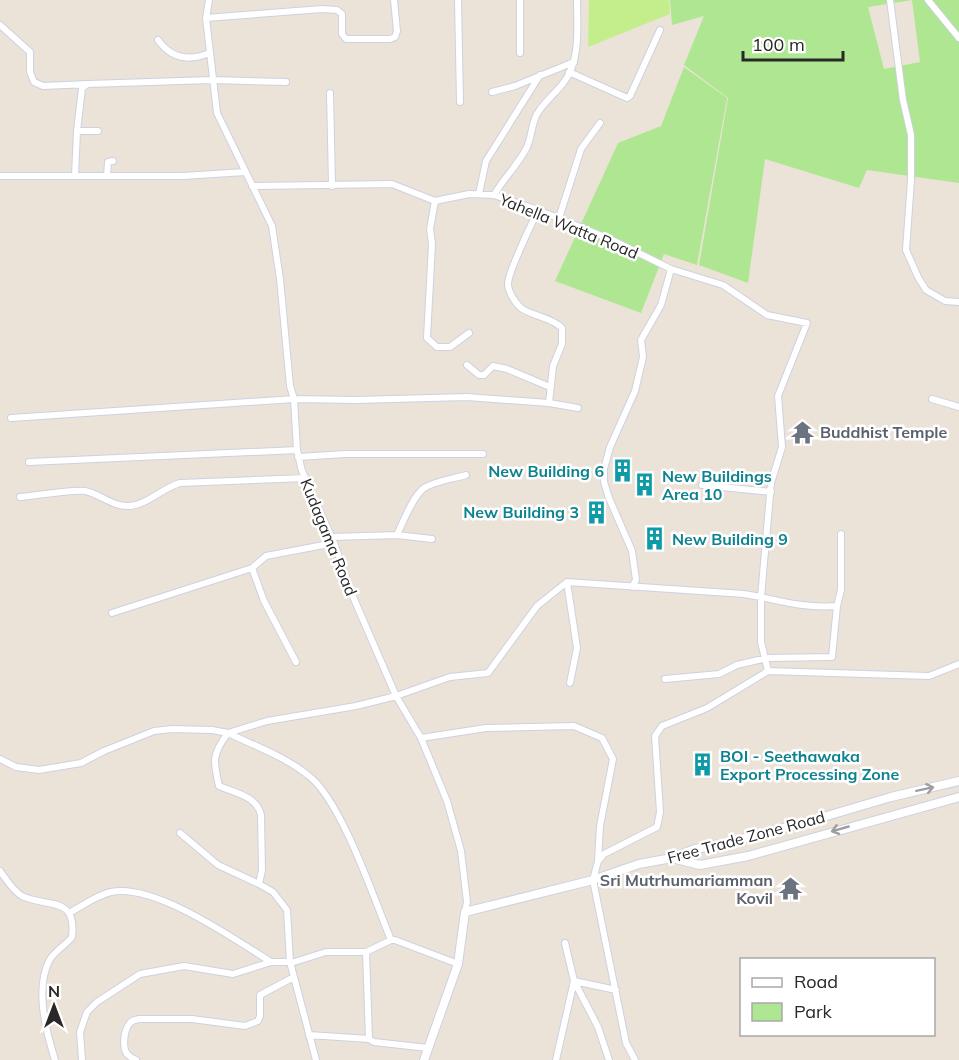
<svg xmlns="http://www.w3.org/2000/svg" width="959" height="1060" font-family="Mulish,sans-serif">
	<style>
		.green { fill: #aee691; fill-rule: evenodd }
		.pitch { fill: #c4ee8c }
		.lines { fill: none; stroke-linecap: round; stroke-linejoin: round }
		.street-casing { stroke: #cdd1e2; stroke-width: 8 }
		.secondary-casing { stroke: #cdd1e2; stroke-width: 10 }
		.street { stroke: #fff; stroke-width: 6 }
		.secondary { stroke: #fff; stroke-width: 8 }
		.oneway { stroke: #9e9e9e }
		.labels { text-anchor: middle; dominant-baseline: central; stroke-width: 5; stroke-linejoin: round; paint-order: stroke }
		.street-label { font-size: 16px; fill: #282828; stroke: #fff }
		.worship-label { font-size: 16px; font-weight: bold; fill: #5b616d; stroke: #fff; text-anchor: start }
		.culture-label { font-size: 16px; font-weight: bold; fill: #0d838f; stroke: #fff; text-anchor: start }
	</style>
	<rect width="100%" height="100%" fill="#ebe3d8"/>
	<path class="green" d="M670,0H959V183L867,170L859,188L765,159L748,283L699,265L728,98L684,65L704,16L672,25ZM912,0L920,62L884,69L868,7Z
		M684,67L727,98L697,265L664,254L641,313L555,281L618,143L661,126Z"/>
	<path class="pitch" d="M589,0H669L670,14L588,47Z"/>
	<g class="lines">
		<defs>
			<path id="street" d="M209,0L206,18L217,113L272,226L280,279L290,386L294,399L297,450L302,471L334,543L354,599L396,696L421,738L447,801L461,851L467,902L465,912
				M458,0L460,102
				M890,0L903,100L911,135V180L906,250L918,277L926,290L945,301L959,302
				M928,0L959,38
				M206,18L322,9L337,10L342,14V34L346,39H390L395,37L397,31L394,0
				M0,25L30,52V72L34,82L43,86L88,84
				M158,40C171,58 188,62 209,53
				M520,53V0
				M569,72L627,98L630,96L660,30
				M492,92L515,86L574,62
				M330,93L332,186
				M77,131H98
				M0,176H183L245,172
				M75,176L77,131L82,88L88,84L212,80L286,82
				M107,176L108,162L113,161
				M252,186L392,184L435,201L469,194L494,195L538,210L612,240L671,269
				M479,194L486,161L540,75
				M494,195C503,179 517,166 526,149C532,138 531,125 537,114C544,102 556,93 564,82C581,60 577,25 577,0
				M435,201L430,229L432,244L427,338L437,347H450L469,333
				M538,210C532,224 508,271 508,284C508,291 515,303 521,308C534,317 551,317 562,328V344L553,366L549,403
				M559,218L581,149L600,123
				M467,365L479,375H484L493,366L507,369L550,387
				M932,399L959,407
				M11,418L294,399L356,400L467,397L549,403L578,408
				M298,457L345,454H483
				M29,462L297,450
				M702,485L771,492
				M20,497C34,496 74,489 85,491C100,494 113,507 129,506C147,505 162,488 180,483L306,478
				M397,535L432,539
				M332,537L397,535C403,522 413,496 424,488C436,481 452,479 466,475
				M252,568L264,601L296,662
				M567,582L577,648L570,683
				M632,587L636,580L632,551L609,498L604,482V469L610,447L635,391L643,357L641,340L661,305L671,269L723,285L767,315L807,323L778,396L782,447L771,483L761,597C787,603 810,608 837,606L841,590V534
				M112,613L252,568L266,556L334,543
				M665,679L719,674L737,665L767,658L832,657L837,606
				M421,738L486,728L574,726L602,738L613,759L600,826L598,861
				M0,759L16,767L39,770L81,763L104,751L154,731L172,729L212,730L228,733C212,754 213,761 219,786C235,793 257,796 261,815L262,870L259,884L273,892L287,910L290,962L316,1060
				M180,833L218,865L259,884
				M0,871C6,879 13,891 22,896C47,908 77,895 72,937C65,946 54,951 49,961C35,990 46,1031 55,1060
				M69,913C82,906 97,895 111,892C155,883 234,939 271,962
				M391,940C374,899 342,802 309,776C286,757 255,746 228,733L267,721L356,706L396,696L450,677L488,673L537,606L567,582L744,594L761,597V642L768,671
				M565,943L574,981L598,1027L609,1060
				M366,952L391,940H395L458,964
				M291,963L326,952H366L369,1039L374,1042L428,1048
				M309,1035L369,1039
				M82,1060L80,1032L87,1012L97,1002L140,974L184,966L233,974L271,962H290
				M136,1060C134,1059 129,1056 127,1054C122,1047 124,1029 130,1023C132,1020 135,1020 139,1019H192L245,1026L258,1021L260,1016V995L294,977
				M556,1060L574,981L616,990
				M635,1060L626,1043L593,880L598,861L604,854L657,827L660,812L655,736L662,726L707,708L768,671L929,676L959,664"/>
			<path id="secondary" d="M672,858L700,865L748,856L959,797
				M424,1060L458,964L465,912L593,880L639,864L672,858L695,849L721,844L803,823L891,797L959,781"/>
		</defs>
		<use href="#street" class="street-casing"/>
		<use href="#secondary" class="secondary-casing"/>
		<use href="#street" class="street"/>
		<use href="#secondary" class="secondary"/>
	</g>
	<defs><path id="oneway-shaft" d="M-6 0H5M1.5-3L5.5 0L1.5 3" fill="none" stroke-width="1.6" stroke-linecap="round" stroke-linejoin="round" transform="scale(1.5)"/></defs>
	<g class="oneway">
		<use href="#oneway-shaft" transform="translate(925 789) rotate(-12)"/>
		<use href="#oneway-shaft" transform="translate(840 829) rotate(164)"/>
	</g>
	<defs>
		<symbol id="temple-bare" viewBox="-9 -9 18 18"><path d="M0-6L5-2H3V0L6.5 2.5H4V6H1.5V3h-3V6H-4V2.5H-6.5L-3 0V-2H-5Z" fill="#6b7280" stroke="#fff" stroke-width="2.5" paint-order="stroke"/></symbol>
		<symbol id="building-bare" viewBox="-9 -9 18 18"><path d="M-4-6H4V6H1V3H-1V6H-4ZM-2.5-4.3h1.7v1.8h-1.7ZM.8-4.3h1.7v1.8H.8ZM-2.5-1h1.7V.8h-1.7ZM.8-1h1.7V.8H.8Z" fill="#0f9aa8" stroke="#fff" stroke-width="2.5" paint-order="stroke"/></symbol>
	</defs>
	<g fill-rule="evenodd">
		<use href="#temple-bare" x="786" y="416" width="33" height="33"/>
		<use href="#building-bare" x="606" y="454" width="33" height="33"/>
		<use href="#building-bare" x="628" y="468" width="33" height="33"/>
		<use href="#building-bare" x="580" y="496" width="33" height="33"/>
		<use href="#building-bare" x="638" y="522" width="33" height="33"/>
		<use href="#building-bare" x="686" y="748" width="33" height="33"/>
		<use href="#temple-bare" x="774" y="872" width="33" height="33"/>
	</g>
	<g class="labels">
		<g class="street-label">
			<text transform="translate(569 226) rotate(22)">Yahella Watta Road</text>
			<text transform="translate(329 537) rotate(68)">Kudagama Road</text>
			<text transform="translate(746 837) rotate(-15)">Free Trade Zone Road</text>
		</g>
		<g class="worship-label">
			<text x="820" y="432">Buddhist Temple</text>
			<text x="773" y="880" text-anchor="end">Sri Mutrhumariamman<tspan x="773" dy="18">Kovil</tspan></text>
		</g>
		<g class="culture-label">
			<text x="604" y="471" text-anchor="end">New Building 6</text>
			<text x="662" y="476">New Buildings<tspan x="662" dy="18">Area 10</tspan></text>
			<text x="579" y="512" text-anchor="end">New Building 3</text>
			<text x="672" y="539">New Building 9</text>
			<text x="720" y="756">BOI - Seethawaka<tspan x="720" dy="18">Export Processing Zone</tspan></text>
		</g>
	</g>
	<rect x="740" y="958" width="195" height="78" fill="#ffffff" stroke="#a9a9a9" stroke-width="1.5"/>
	<rect x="752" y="978" width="30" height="9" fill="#ffffff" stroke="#a9a9a9" stroke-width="1.5"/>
	<text x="794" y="988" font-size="18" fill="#282828">Road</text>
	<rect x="752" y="1003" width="30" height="18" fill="#aee691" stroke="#a9a9a9" stroke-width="1.5"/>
	<text x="794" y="1018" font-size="18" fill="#282828">Park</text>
	<g transform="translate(54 1006)" stroke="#ffffff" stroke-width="4.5" paint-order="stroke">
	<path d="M0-4.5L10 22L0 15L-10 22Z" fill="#282828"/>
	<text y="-9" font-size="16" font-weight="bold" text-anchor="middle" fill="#282828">N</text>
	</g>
	<path d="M743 51v9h100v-9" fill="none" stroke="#282828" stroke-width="3"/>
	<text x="752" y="51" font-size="18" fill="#282828" stroke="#ffffff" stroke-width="4.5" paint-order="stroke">100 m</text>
</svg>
